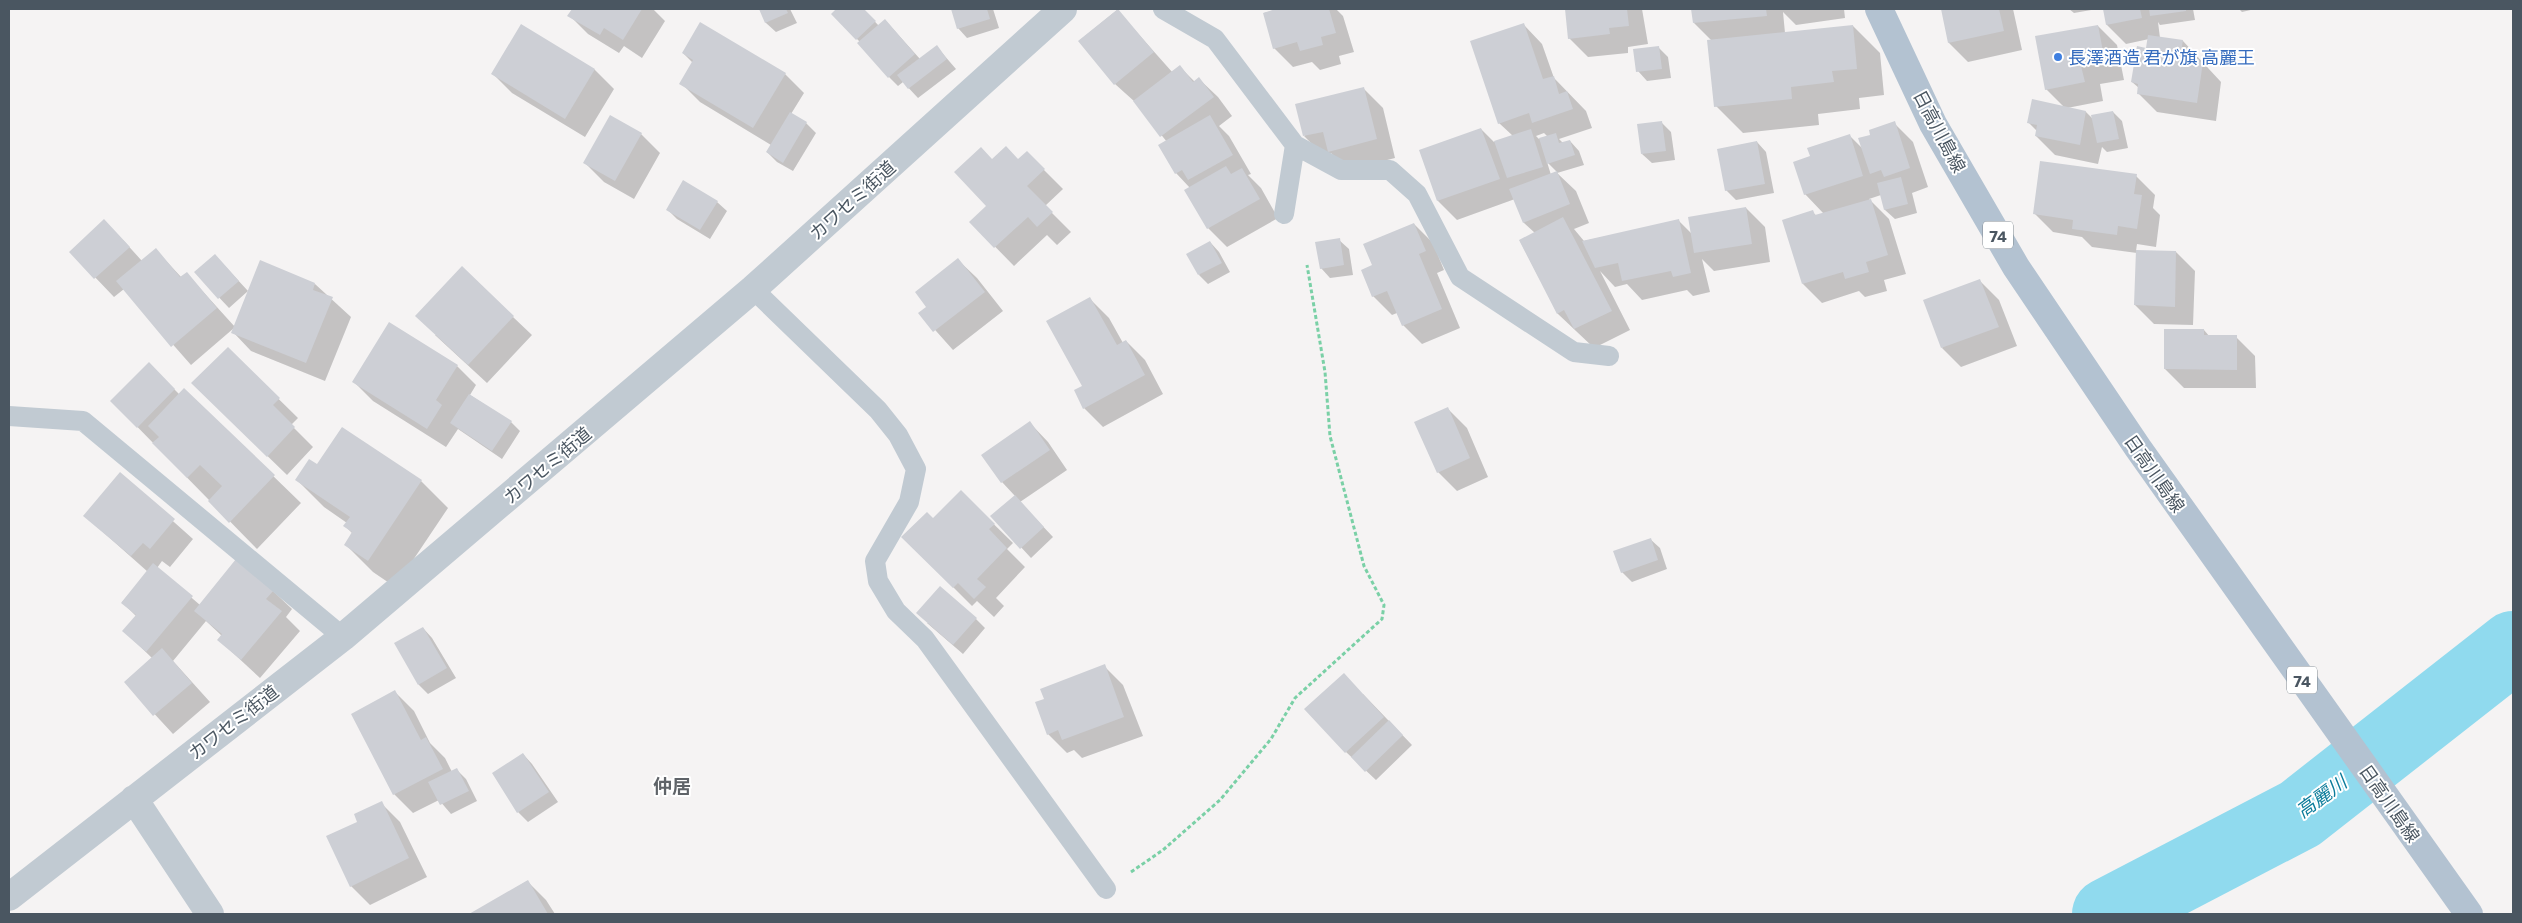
<svg xmlns="http://www.w3.org/2000/svg" width="2522" height="923" font-family="Commissioner,'Noto Sans JP',sans-serif">
	<style>
		.shadow { fill: #0003; fill-rule: evenodd }
		.lines { fill: none; stroke-linecap: round; stroke-linejoin: round }
		.river { stroke: #90daee; stroke-width: 72 }
		.building { fill: #cdcfd5 }
		.path { stroke: #7ad0a6; stroke-width: 3; stroke-dasharray: 4 2.5; stroke-linecap: butt }
		.service { stroke: #c1cad2; stroke-width: 20 }
		.minor { stroke: #c1cad2; stroke-width: 28 }
		.primary { stroke: #b3c2d1; stroke-width: 28 }
		.shop-dot { fill: #3f7fe0; stroke: #fff; stroke-width: 2 }
		.labels { text-anchor: middle; dominant-baseline: central; stroke-width: 4; stroke-linejoin: round; paint-order: stroke }
		.shield { fill: #fff; stroke: #808990; stroke-width: 1 }
		.shield-label { font-size: 16px; font-weight: bold; fill: #4a5661 }
		.shop-label { font-size: 18px; fill: #366cbe; stroke: #fff; text-anchor: start }
		.street-label { font-size: 18px; fill: #4a5661; stroke: #fff }
		.neighbourhood-label { font-size: 19px; font-weight: bold; fill: #5f6368; stroke: #fff }
		.water-label { font-size: 19px; font-style: italic; fill: #0c7c9b; stroke: #fff }
	</style>
	<rect width="100%" height="100%" fill="#f5f3f3"/>
	<path class="shadow" d="M573,9H653L665,21L642,58L624,46L619,53L588,34L569,15Z
		M760,9H790L797,23L776,32L766,23Z
		M838,9H863L879,26L885,20L920,59L937,47L956,69L918,98L903,82L898,86L889,77L860,42L832,14Z
		M952,9H993L999,28L967,38L958,28Z
		M1281,9H1336L1343,16L1354,52L1339,56L1341,64L1320,70L1312,62L1293,67L1274,48L1264,13Z
		M1566,9H1642L1648,44L1628,47V53L1588,57L1569,38Z
		M1692,9H1844L1845,18L1796,25L1783,12L1785,33L1853,26L1880,53L1884,95L1859,98L1860,109L1818,114L1819,125L1743,133L1716,106L1712,41L1694,23Z
		M1942,9H2013L2022,50L1968,62L1949,43Z
		M2069,9H2097L2074,13Z
		M2104,9H2193L2195,20L2160,25L2158,22L2160,38L2183,41L2221,82L2216,121L2157,112L2138,93L2139,88L2132,82L2147,50L2149,39L2126,44L2107,25Z
		M2239,9H2255L2242,12Z
		M1117,10L1173,73L1180,67L1195,82L1199,79L1218,97L1232,116L1219,126L1229,136L1251,174L1248,175L1261,188L1278,218L1227,247L1208,228L1190,188L1176,173L1167,142L1135,102L1115,84L1079,41Z
		M1524,25L1542,44L1554,78L1586,111L1592,128L1559,139L1563,143L1570,141L1579,151L1584,165L1557,173L1576,191L1589,223L1574,229L1584,241L1679,221L1692,234L1746,208L1765,227L1770,262L1714,271L1702,259L1710,292L1693,296L1687,290L1642,300L1627,284L1615,287L1600,271L1630,330L1594,348L1558,314L1520,241L1535,233L1524,223L1515,199L1457,220L1438,201L1420,151L1481,129L1494,142L1513,136L1499,123ZM1544,133L1548,137L1539,139L1536,136ZM1547,162L1557,172L1551,175Z
		M522,26L595,70L614,89L585,137L512,93L493,74Z
		M2098,26L2117,45L2124,80L2100,84L2103,101L2067,108L2086,112L2093,119L2113,112L2122,121L2128,148L2107,152L2102,147L2098,164L2055,155L2036,136L2037,131L2029,123L2064,107L2046,89Z
		M1658,47L1668,57L1671,78L1647,81L1638,71Z
		M683,53L785,74L804,93L791,114L806,123L816,133L793,171L777,162L767,152L771,145L700,102L681,83L693,63Z
		M1364,89L1383,108L1395,158L1348,170L1331,153L1323,155L1304,136Z
		M1661,122L1671,132L1675,160L1652,163L1642,154Z
		M1894,123L1913,142L1928,187L1912,193L1917,213L1895,219L1885,210L1881,195L1869,199L1889,219L1906,274L1884,280L1887,291L1865,297L1859,291L1822,303L1803,284L1812,212L1817,216L1824,214L1805,194L1811,157L1849,135L1863,149L1872,135Z
		M641,134L660,153L634,199L604,182L585,163Z
		M1757,142L1766,152L1774,193L1736,200L1726,190Z
		M1027,153L1063,189L1045,206L1071,232L1057,245L1047,235L1014,266L971,222L988,206L993,160H1018Z
		M2136,176L2155,195L2153,208L2160,215L2156,247L2137,244L2136,251L2176,252L2195,271L2193,325L2154,324L2135,305L2137,253L2092,247L2082,237L2053,232L2034,213Z
		M717,202L727,211L710,239L677,219L667,209Z
		M1414,224L1433,243L1444,270L1437,273L1460,328L1422,344L1403,325L1397,313L1392,315L1373,296V266Z
		M123,240L142,261L156,250L182,278L187,274L235,327L315,284L351,317L325,381L251,351L233,332L234,328L191,365L124,289L114,297L71,252Z
		M1339,240L1349,249L1353,275L1330,278L1321,268Z
		M1210,242L1219,252L1230,272L1208,284L1199,275Z
		M958,260L977,278L1003,311L953,350L920,313L928,307Z
		M224,265L248,291L229,308L196,273Z
		M1980,281L1999,300L2017,346L1961,367L1942,348Z
		M1090,299L1109,318L1123,343L1126,341L1145,360L1163,394L1103,427L1084,408V386Z
		M513,317L532,335L487,383L435,335Z
		M2204,330L2210,337H2236L2255,356L2256,388H2184L2165,369Z
		M228,349L298,418L291,425L313,447L287,475L212,402Z
		M149,364L180,395L184,390L301,503L257,549L112,401Z
		M457,366L476,385L470,395L511,422L520,431L502,459L458,429L446,447L373,401L354,382Z
		M1448,409L1467,428L1488,477L1457,491L1438,472Z
		M1030,423L1048,442L1067,470L1020,502L1053,537L1031,558L992,516L1015,496L1002,482Z
		M342,428L421,481L448,508L395,587L373,572L346,545L353,534L345,526L347,523L324,507L297,480L317,466Z
		M120,474L193,539L170,567L162,561L157,568L200,605L273,591L292,609L286,617L300,631L260,678L219,640L222,636L206,621L173,661L210,702L173,734L125,682L152,658L124,631L136,616L122,602L148,572L85,516Z
		M961,492L1013,543L1007,549L1025,567L996,598L1004,606L994,617L977,601L972,606L903,537L933,520Z
		M1650,539L1660,548L1667,569L1632,582L1622,572Z
		M976,619L985,628L963,654L927,623Z
		M423,628L432,638L456,678L428,694L419,685Z
		M1104,666L1123,685L1143,736L1082,758L1074,750L1067,753L1048,734Z
		M395,692L414,711L430,743L445,758L452,772L457,770L466,779L477,801L451,814L439,800L413,813L394,794Z
		M1363,694L1412,745L1376,780L1346,752Z
		M523,754L532,764L558,802L528,822L518,812Z
		M381,803L400,822L427,877L370,905L351,886L359,822Z
		M527,881L546,900L555,914H473Z"/>
	<g class="lines">
		<path class="river" d="M2108,914L2300,814L2513,647"/>
	</g>
	<path class="building" d="M572,9H642L623,40L604,28L600,35L567,16Z
		M759,9H786L788,13L765,23Z
		M836,9H864L876,21L856,40L831,14Z
		M951,9H987L990,19L957,29Z
		M1118,9L1154,52L1114,85L1078,41Z
		M1276,9H1329L1336,33L1321,37L1323,45L1300,51L1297,42L1273,49L1263,13Z
		M1565,9H1627L1629,26L1609,28L1610,34L1568,39Z
		M1691,9H1766L1767,16L1693,23Z
		M1941,9H1999L2004,31L1948,43Z
		M2103,9H2140L2142,18L2106,25Z
		M2149,9H2186V11L2150,16Z
		M885,19L915,54L888,78L857,43Z
		M700,22L786,73L753,128L679,84L693,60L682,53Z
		M1524,23L1543,79L1554,76L1559,94L1567,91L1573,109L1532,123L1529,113L1498,124L1470,41Z
		M521,24L595,69L565,119L491,74Z
		M1853,25L1857,69L1832,71L1834,82L1791,87L1792,99L1714,107L1707,40Z
		M2098,25L2105,62L2081,66L2085,82L2045,90L2035,36Z
		M2148,35L2183,40L2180,59L2203,62L2197,103L2137,94L2138,84L2131,82L2137,46L2146,48Z
		M937,45L947,59L908,89L897,75Z
		M1659,46L1662,69L1636,72L1633,49Z
		M1180,65L1193,82L1199,77L1214,97L1160,137L1133,101Z
		M1364,87L1377,139L1328,152L1323,132L1303,136L1295,104Z
		M2032,99L2086,111L2080,145L2035,136L2037,125L2027,123Z
		M2113,111L2119,139L2097,143L2091,115Z
		M790,112L807,122L783,163L766,152Z
		M610,115L642,133L615,181L583,163Z
		M1210,115L1233,155L1188,180L1182,170L1175,174L1158,145Z
		M1662,121L1666,151L1641,154L1637,124Z
		M1895,121L1910,168L1884,177L1881,170L1870,174L1858,138L1870,135L1869,130Z
		M1481,128L1500,179L1437,201L1419,150Z
		M1531,129L1543,167L1507,178L1494,141Z
		M1556,133L1559,143L1570,140L1575,155L1547,164L1539,138Z
		M1850,134L1863,176L1804,195L1793,162L1810,156L1807,148Z
		M1757,141L1765,184L1725,191L1717,149Z
		M1006,146L1018,159L1027,151L1045,169L1027,186L1053,212L1037,227L1028,217L994,248L969,222L986,206L954,172L981,147L992,159Z
		M2040,161L2137,174L2134,194L2142,195L2137,229L2118,226L2117,235L2072,229L2073,220L2033,214Z
		M1226,166L1231,174L1242,168L1260,199L1207,229L1184,190Z
		M1557,171L1570,204L1523,223L1509,189Z
		M1901,177L1908,204L1884,210L1877,183Z
		M683,180L718,201L700,230L666,210Z
		M1871,199L1888,255L1866,262L1869,272L1845,279L1843,272L1802,284L1782,220L1813,210L1815,215Z
		M1746,207L1752,244L1694,253L1688,217Z
		M1563,217L1612,311L1574,329L1564,310L1557,314L1519,240Z
		M104,219L130,247L94,279L69,252Z
		M1679,219L1691,273L1673,277L1671,271L1622,281L1618,263L1595,268L1582,241Z
		M1414,223L1426,251L1419,254L1442,309L1402,326L1387,291L1372,297L1361,270L1372,265L1363,244Z
		M1340,238L1344,265L1320,269L1315,242Z
		M1210,241L1222,263L1198,275L1186,254Z
		M156,248L180,277L187,272L217,308L171,347L116,281Z
		M2136,250L2176,251L2175,307L2134,305Z
		M215,254L239,281L218,299L194,272Z
		M958,258L985,292L933,332L918,313L926,307L915,292Z
		M260,260L315,283L313,290L333,297L306,363L231,333Z
		M462,266L514,316L468,365L415,316Z
		M1980,279L1999,327L1941,348L1923,300Z
		M1090,297L1117,345L1126,340L1145,375L1083,409L1074,390L1082,386L1046,321Z
		M389,322L458,365L436,400L442,405L427,429L352,382Z
		M2164,329H2204V335H2237V370L2164,369Z
		M228,347L280,398L273,405L295,427L267,457L191,383Z
		M149,362L175,389L137,428L110,401Z
		M184,388L275,475L229,523L208,501L222,486L200,465L187,478L152,443L159,437L148,426Z
		M469,394L512,421L492,451L450,423Z
		M1448,407L1470,458L1437,473L1414,422Z
		M1030,421L1050,450L1001,483L981,455Z
		M342,427L422,480L368,561L344,545L352,532L343,526L350,517L295,480L309,459L317,464Z
		M120,472L175,519L150,549L143,543L131,556L83,516Z
		M961,490L995,524L989,529L1007,548L977,579L986,587L974,599L958,583L953,588L901,537L927,512L933,518Z
		M1015,495L1044,527L1020,549L990,516Z
		M1651,538L1658,560L1621,573L1613,551Z
		M236,559L274,590L266,599L282,611L241,660L217,640L222,634L194,611Z
		M153,563L193,596L146,652L122,631L136,615L121,603Z
		M940,586L977,618L953,645L916,613Z
		M423,627L447,668L418,685L394,643Z
		M162,648L192,683L153,716L124,682Z
		M1105,664L1124,717L1062,740L1058,730L1047,735L1035,702L1044,699L1040,689Z
		M1344,673L1384,717L1345,753L1304,709Z
		M395,690L421,740L426,737L443,769L393,795L351,714Z
		M1389,720L1403,735L1365,772L1351,757Z
		M523,753L549,792L517,813L492,773Z
		M457,768L469,791L440,805L428,782Z
		M382,801L409,858L350,887L326,836L357,822L354,814Z
		M528,880L548,914H469Z"/>
	<g class="lines">
		<path class="path" d="M1131,872L1163,850L1220,800L1271,739L1295,698L1382,619L1384,605L1364,566L1330,436L1325,372L1307,265"/>
		<path class="service" d="M1163,9L1215,39L1295,145L1284,214
			M1295,145L1341,170H1390L1417,194L1460,277L1574,352L1609,356
			M753,289L878,410L898,435L916,469L909,502L875,561L878,581L896,611L925,639L1106,889
			M9,416L83,421L343,637"/>
		<path class="minor" d="M134,799L210,914
			M9,897L343,637L753,289L1063,9"/>
		<path class="primary" d="M1879,9L1933,124L2016,267L2138,448L2469,914"/>
	</g>
	<circle class="shop-dot" cx="2058" cy="57" r="5"/>
	<g class="labels">
		<g class="shield">
			<rect x="1983" y="221.5" width="30" height="27" rx="4"/>
			<rect x="2287" y="666.5" width="30" height="27" rx="4"/>
		</g>
		<g class="shield-label">
			<text x="1998" y="235">74</text>
			<text x="2302" y="680">74</text>
		</g>
		<g class="shop-label">
			<text x="2068" y="57">長澤酒造 君が旗 高麗王</text>
		</g>
		<g class="street-label">
			<text transform="translate(1940 131) rotate(62)">日高川島線</text>
			<text transform="translate(852 200) rotate(-42)">カワセミ街道</text>
			<text transform="translate(547 465) rotate(-40)">カワセミ街道</text>
			<text transform="translate(2155 473) rotate(55)">日高川島線</text>
			<text transform="translate(233 722) rotate(-38)">カワセミ街道</text>
			<text transform="translate(2390 803) rotate(55)">日高川島線</text>
		</g>
		<g class="neighbourhood-label">
			<text x="672" y="785">仲居</text>
		</g>
		<g class="water-label">
			<text transform="translate(2321 796) rotate(-36)">高麗川</text>
		</g>
	</g>
	<rect width="2522" height="923" fill="none" stroke="#4a5661" stroke-width="20"/>
</svg>
